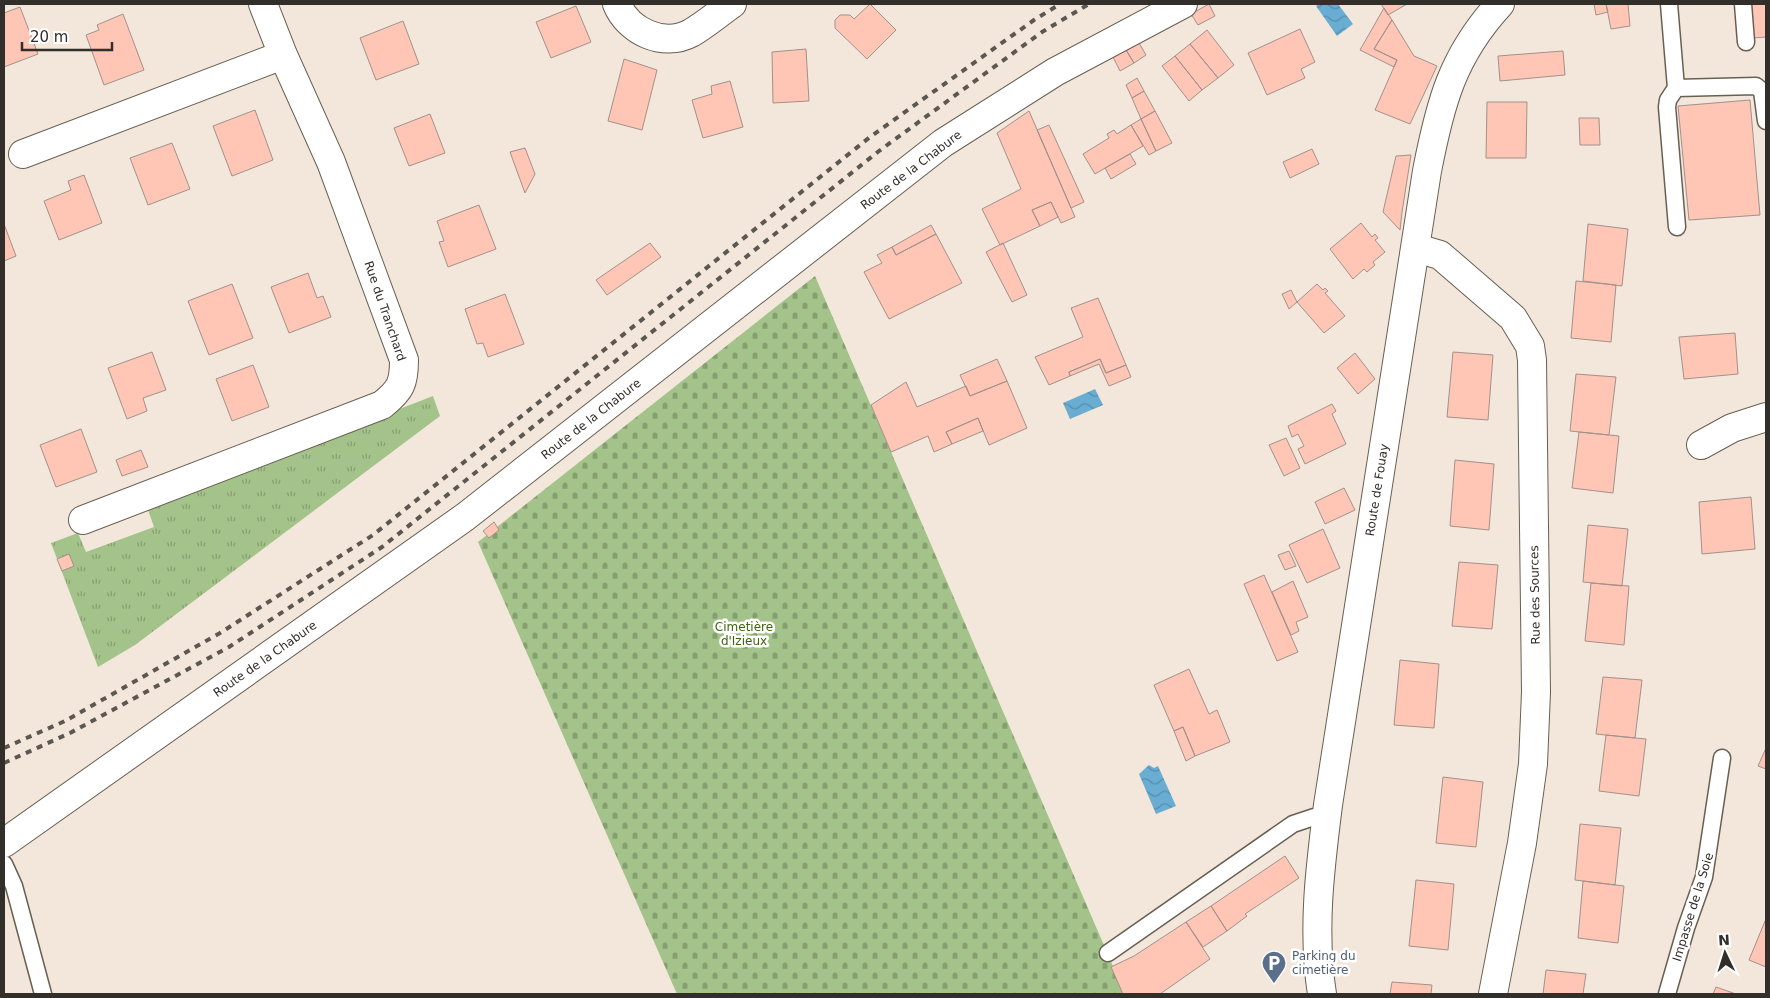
<svg xmlns="http://www.w3.org/2000/svg" width="1770" height="998" font-family="'DejaVu Sans',sans-serif">
	<style>
		.grass { fill: url(#grass-tufts) }
		.cemetery { fill: url(#cemetery-stones) }
		.water { fill: url(#water-waves) }
		.building { fill: #ffc5b5; stroke: #a2918c }
		.lines { fill: none; stroke-linecap: round; stroke-linejoin: round }
		.service-casing { stroke: #685f53; stroke-width: 19 }
		.minor-casing { stroke: #685f53; stroke-width: 30 }
		.secondary-casing { stroke: #685f53; stroke-width: 30 }
		.service { stroke: #fff; stroke-width: 16 }
		.minor { stroke: #fff; stroke-width: 28 }
		.secondary { stroke: #fff; stroke-width: 28 }
		.rail { stroke: #5d5751; stroke-width: 4; stroke-dasharray: 6 6; stroke-linecap: butt }
		.labels { text-anchor: middle; dominant-baseline: central; stroke-width: 5; stroke-linejoin: round; paint-order: stroke }
		.street-label { font-size: 12px; fill: #322e29; stroke: #fff }
		.park-label { font-size: 12px; fill: #3e630c; stroke: #fff }
		.service-label { font-size: 12px; fill: #4e5e75; stroke: #fff; text-anchor: start }
	</style>
	<defs>
		<pattern id="grass-tufts" width="24" height="20" patternUnits="userSpaceOnUse" patternTransform="scale(1.25)"><rect width="24" height="20" fill="#a4c38a"/><path d="M3 7l-1-3M5 7V3M7 7l1-3M15 17l-1-3M17 17v-4M19 17l1-3" fill="none" stroke="#869f71"/></pattern>
		<pattern id="cemetery-stones" width="16" height="16" patternUnits="userSpaceOnUse" patternTransform="scale(1.25)"><rect width="16" height="16" fill="#a4c38a"/><path d="M2 7V4a2 2 0 0 1 4 0v3zM10 15v-3a2 2 0 0 1 4 0v3z" fill="#869f71"/></pattern>
		<pattern id="water-waves" width="16" height="10" patternUnits="userSpaceOnUse" patternTransform="scale(1.25)"><rect width="16" height="10" fill="#69add3"/><path d="M0 5q4-4 8 0t8 0" fill="none" stroke="#578dab"/></pattern>
	</defs>
	<rect width="100%" height="100%" fill="#f2e7da"/>
	<path class="grass" d="M433,396L440,416L135,645L98,667L51,543L78,533L86,552L154,527L147,507Z"/>
	<path class="cemetery" d="M815,276L1125,994H677L478,542Z"/>
	<path class="water" d="M1319,4H1338L1353,24L1337,36L1316,6Z
		M1095,389L1103,405L1070,419L1063,403Z
		M1149,765L1154,768L1158,766L1176,806L1156,814L1139,774Z"/>
	<path class="building" d="M870,4L896,30L867,59L835,28V20L840,15H850L854,19Z
		M1209,4L1215,16L1198,25L1191,14Z
		M1381,4H1407L1388,15Z
		M1594,4H1606L1608,12L1596,15Z
		M1606,4H1628L1630,26L1611,29Z
		M1751,4H1766V37L1753,38Z
		M576,6L591,42L551,58L536,22Z
		M20,7L38,54L4,67V13Z
		M1384,8L1392,20L1374,49L1397,60L1394,67L1360,50Z
		M123,14L144,70L104,85L86,35L99,30L97,25Z
		M1392,20L1414,56L1437,66L1410,124L1375,110L1397,60L1374,49Z
		M403,21L419,64L376,80L360,38Z
		M1300,29L1315,62L1301,69L1305,78L1267,95L1248,53Z
		M1207,30L1234,65L1218,78L1190,44Z
		M1139,43L1146,55L1134,63L1126,50Z
		M1190,44L1218,78L1202,90L1175,56Z
		M806,49L809,101L773,103L772,52Z
		M1126,50L1134,63L1120,71L1113,57Z
		M1563,51L1565,75L1500,81L1498,56Z
		M1175,56L1202,90L1189,101L1162,66Z
		M624,59L657,70L642,130L608,121Z
		M1137,78L1144,91L1132,98L1126,85Z
		M730,81L743,127L703,138L692,100L712,94L711,86Z
		M1144,91L1155,111L1141,119L1132,98Z
		M1750,100L1760,215L1689,220L1678,106Z
		M1487,102H1527L1526,158H1486Z
		M255,110L273,160L232,176L213,126Z
		M1029,111L1075,217L1061,223L1051,202L1032,210L1040,226L1000,245L982,209L1021,189L997,133Z
		M1155,111L1172,143L1156,151L1141,119Z
		M430,114L445,153L409,166L394,128Z
		M1579,118H1599L1600,145H1580Z
		M1141,119L1156,151L1149,155L1131,125Z
		M1049,125L1084,202L1071,208L1037,130Z
		M1131,125L1143,146L1095,174L1083,154L1109,138L1107,134L1114,130L1117,134Z
		M172,143L190,189L148,205L130,158Z
		M525,148L535,174L525,193L510,152Z
		M1312,149L1319,164L1290,178L1283,162Z
		M1130,154L1136,164L1111,179L1105,168Z
		M1411,155L1402,212L1400,230L1383,212L1396,156Z
		M84,175L102,223L59,240L44,201L71,190L68,181Z
		M1051,202L1058,217L1040,226L1032,210Z
		M479,205L496,249L448,267L439,242L444,241L437,221Z
		M1361,223L1372,237L1375,234L1378,238L1375,240L1385,252L1373,262L1375,265L1367,272L1364,269L1353,279L1330,249Z
		M4,224L16,256L4,261Z
		M1588,224L1628,229L1622,286L1583,281Z
		M931,225L936,234L896,255L892,247Z
		M936,234L962,283L889,319L864,272L882,263L877,255L892,247L896,255Z
		M650,243L661,257L607,295L596,280Z
		M1003,243L1027,295L1012,302L986,252Z
		M308,273L317,298L323,296L331,317L289,333L271,287Z
		M1576,281L1616,285L1611,342L1571,338Z
		M232,284L253,338L209,355L188,301Z
		M1317,284L1323,290L1325,288L1328,291L1325,293L1345,316L1324,333L1297,302Z
		M1291,290L1297,302L1289,309L1282,294Z
		M505,294L524,344L488,357L483,343L477,344L465,309Z
		M1098,298L1126,365L1106,373L1100,359L1069,372L1070,376L1049,385L1035,357L1083,337L1071,308Z
		M1735,333L1738,374L1684,379L1679,337Z
		M152,352L166,390L143,398L147,411L127,419L108,368Z
		M1453,352L1493,355L1488,420L1447,417Z
		M1355,353L1375,379L1358,394L1337,368Z
		M997,359L1007,381L970,396L960,375Z
		M1100,359L1106,373L1126,365L1131,377L1109,386L1099,364L1070,376L1069,372Z
		M253,365L269,407L232,421L216,379Z
		M1576,374L1616,377L1609,435L1570,431Z
		M1007,381L1027,428L989,445L978,418L946,432L952,444L934,452L928,436L891,452L871,405L906,382L917,407L966,386L970,396Z
		M1332,404L1336,411L1332,414L1346,444L1305,464L1298,449L1304,446L1298,434L1292,437L1288,426Z
		M978,418L983,431L952,444L946,432Z
		M81,429L97,472L56,487L40,445Z
		M1579,432L1619,436L1613,493L1572,488Z
		M1286,438L1300,468L1284,476L1269,445Z
		M141,450L148,467L122,476L116,460Z
		M1455,460L1494,464L1489,530L1450,526Z
		M1344,488L1355,510L1325,524L1315,502Z
		M1751,497L1755,549L1702,554L1699,502Z
		M494,522L499,530L489,538L483,531Z
		M1588,525L1628,529L1622,586L1583,582Z
		M1323,529L1340,568L1307,583L1289,545Z
		M1289,551L1296,566L1285,570L1278,555Z
		M69,554L74,566L62,571L57,559Z
		M1459,562L1498,565L1492,629L1452,626Z
		M1264,575L1298,652L1277,661L1244,584Z
		M1293,581L1308,617L1296,622L1299,631L1291,635L1272,592Z
		M1591,583L1629,586L1624,645L1585,641Z
		M1400,660L1439,664L1434,728L1394,725Z
		M1189,669L1209,714L1217,710L1230,742L1195,756L1183,727L1174,731L1154,685Z
		M1603,677L1642,680L1635,738L1596,734Z
		M1183,727L1195,756L1186,761L1174,731Z
		M1606,735L1646,739L1639,796L1599,791Z
		M1766,748V769L1758,766Z
		M1443,777L1483,782L1476,847L1436,843Z
		M1580,824L1621,828L1615,885L1575,880Z
		M1285,856L1299,878L1245,914L1247,916L1227,931L1211,906Z
		M1416,880L1454,884L1448,950L1409,946Z
		M1583,881L1624,886L1618,943L1578,938Z
		M1211,906L1227,931L1203,947L1186,922Z
		M1765,921H1766V967L1749,960Z
		M1186,922L1210,959L1160,994H1123L1111,967L1134,956Z
		M1546,970L1586,974L1583,994H1543Z
		M1392,982L1432,985L1431,994H1390Z
		M1716,987L1736,994H1713Z"/>
	<g class="lines">
		<defs>
			<path id="service" d="M1669,4L1676,88L1668,100L1667,107L1677,227
				M1743,4L1746,42
				M1676,88L1756,86L1762,91L1766,121
				M4,864L14,886L43,994
				M1108,953L1293,824L1314,817L1326,818
				M1667,994L1686,928L1704,877L1722,758"/>
			<path id="minor" d="M617,4C628,31 663,48 691,33C705,25 719,13 732,4
				M23,154L283,55
				M1416,248L1440,255L1513,318L1530,346L1532,360L1536,692L1533,764L1522,843L1493,994
				M1701,445L1732,428L1766,417
				M83,520L382,405C401,390 404,383 404,360L331,162L283,55L263,4
				M1322,994C1312,931 1320,868 1328,805L1427,171C1440,104 1452,56 1500,4"/>
			<path id="secondary" d="M4,843L465,517L943,143L1055,72L1183,4"/>
		</defs>
		<use href="#service" class="service-casing"/>
		<use href="#minor" class="minor-casing"/>
		<use href="#secondary" class="secondary-casing"/>
		<use href="#service" class="service"/>
		<use href="#minor" class="minor"/>
		<use href="#secondary" class="secondary"/>
		<path class="rail" d="M4,748L65,721L220,633L373,535L870,137L1034,20L1060,4
			M4,763L70,733L229,647L382,547L879,151L1042,32L1089,4"/>
	</g>
	<defs>
		<symbol id="parking-pin" viewBox="-11 -11 22 30"><path d="M0 17L-7.5 6A9.5 9.5 0 1 1 7.5 6Z" fill="#5c6f8a" stroke="#fff"/><path d="M-3.5-5.5H1a3.5 3.5 0 0 1 0 7H-1V5.5H-3.5ZM-1-3.4V-.6H.8a1.4 1.4 0 0 0 0-2.8Z" fill="#fff"/></symbol>
	</defs>
	<g fill-rule="evenodd">
		<use href="#parking-pin" x="1260" y="949" width="28" height="38"/>
	</g>
	<g class="labels">
		<g class="street-label">
			<text transform="translate(911 170) rotate(-37)">Route de la Chabure</text>
			<text transform="translate(385 311) rotate(71)">Rue du Tranchard</text>
			<text transform="translate(591 419) rotate(-38)">Route de la Chabure</text>
			<text transform="translate(1377 490) rotate(-81)">Route de Fouay</text>
			<text transform="translate(1535 595) rotate(-91)">Rue des Sources</text>
			<text transform="translate(265 659) rotate(-35)">Route de la Chabure</text>
			<text transform="translate(1693 907) rotate(-73)">Impasse de la Soie</text>
		</g>
		<g class="park-label">
			<text x="744" y="627">Cimetière<tspan x="744" dy="14">d'Izieux</tspan></text>
		</g>
		<g class="service-label">
			<text x="1292" y="956">Parking du<tspan x="1292" dy="14">cimetière</tspan></text>
		</g>
	</g>
	<rect width="1770" height="998" fill="none" stroke="#322e29" stroke-width="10"/>
	<g transform="translate(1725 953) rotate(356)" stroke="#ffffff" stroke-width="4" paint-order="stroke">
	<path d="M0-4L9 19L0 12L-9 19Z" fill="#322e29"/>
	<text y="-8" font-size="14" font-weight="bold" text-anchor="middle" fill="#322e29">N</text>
	</g>
	<path d="M22 42v8h90v-8" fill="none" stroke="#322e29" stroke-width="2.5"/>
	<text x="30" y="42" font-size="15" fill="#322e29" stroke="#ffffff" stroke-width="4" paint-order="stroke">20 m</text>
</svg>
